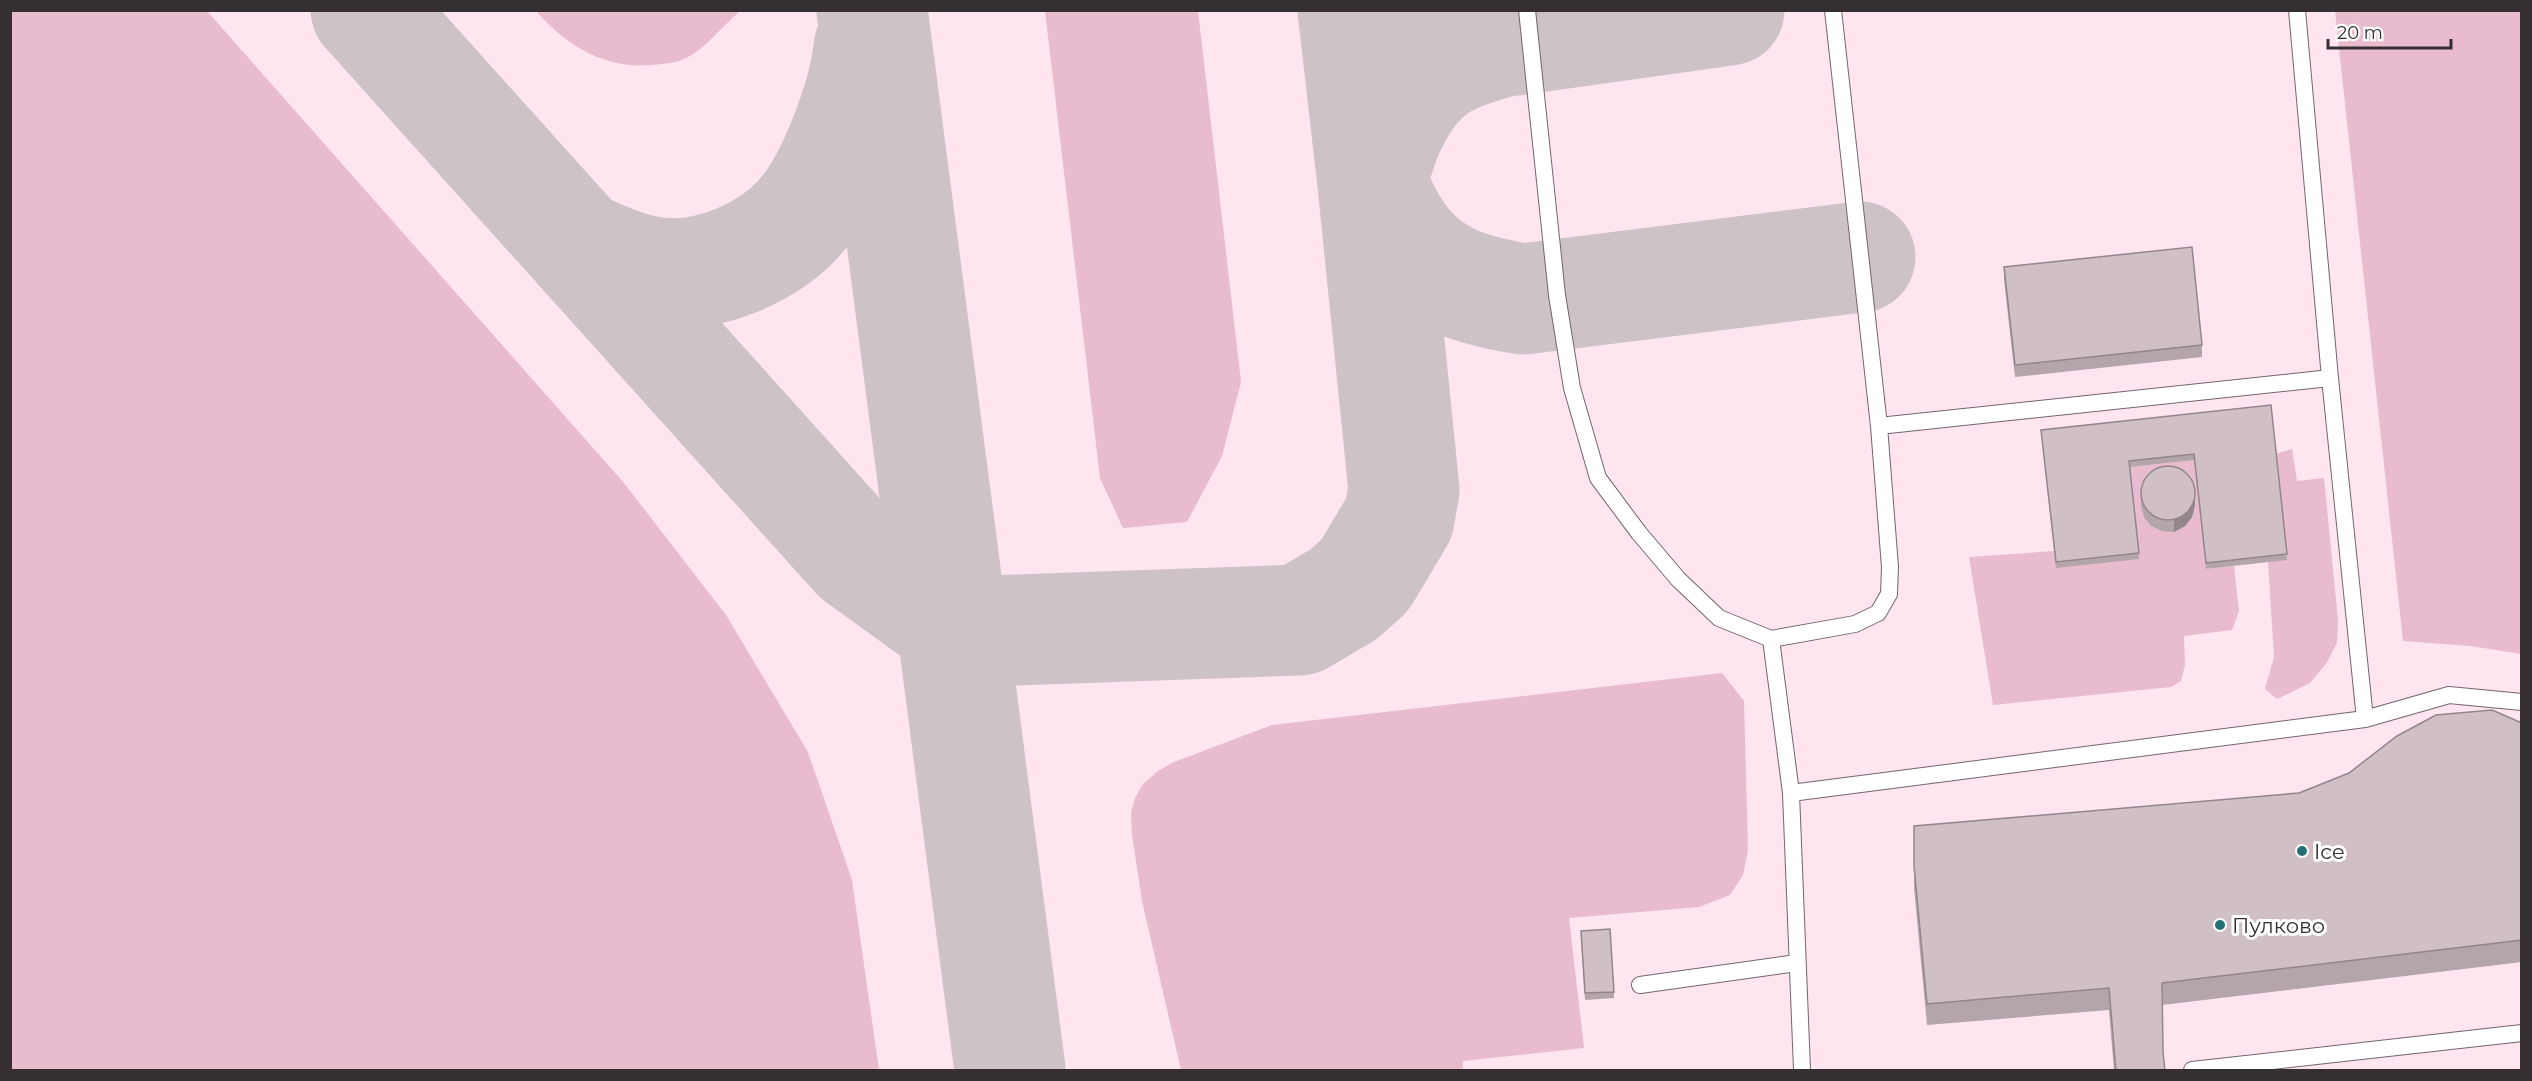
<svg xmlns="http://www.w3.org/2000/svg" width="2532" height="1081" font-family="Montserrat,sans-serif">
	<style>
		.built { fill: #fee5ef }
		.green { fill: #e9bbce }
		.lines { fill: none; stroke-linecap: round; stroke-linejoin: round }
		.taxiway { stroke: #cdc2c6; stroke-width: 111 }
		.lane-casing { stroke: #74656b; stroke-width: 18 }
		.lane { stroke: #fff; stroke-width: 16 }
		.wall { fill: #b3a5aa }
		.shaded-wall { fill: #92868b }
		.building { fill: #d0c0c6; stroke: #92868b; stroke-width: 1.5 }
		.poi-dot { fill: #257075; stroke: #fff; stroke-width: 2 }
		.labels { text-anchor: middle; dominant-baseline: central; stroke-width: 6; stroke-linejoin: round; paint-order: stroke }
		.poi-label { font-size: 21px; fill: #352f31; stroke: #fff; text-anchor: start }
	</style>
	<rect width="100%" height="100%" fill="#fdf0f5"/>
	<path class="built" d="M10,11H2521V1070H11Z"/>
	<path class="green" d="M10,11H207L624,483L726,615L808,752L852,880L879,1070H11Z
		M536,11H740C727,22 702,51 688,57C677,63 664,64 652,65C604,69 567,46 536,11Z
		M1045,11H1198L1241,382L1222,456L1187,522L1123,528L1100,478Z
		M2335,11H2521V654L2471,646L2403,641Z
		M2292,449L2297,481L2324,478L2338,620L2337,643L2326,664L2310,683L2277,699L2265,689L2274,657L2268,562L2275,454Z
		M2194,460L2206,569L2234,566L2239,611L2232,630L2184,636L2185,665L2181,681L2171,687L1993,705L1969,557L2054,551L2057,568L2129,467Z
		M1722,673L1744,701L1748,850L1743,875L1730,895L1699,907L1569,918L1584,1048L1463,1061V1070H1181L1142,901L1132,835L1131,813L1135,798L1143,784L1158,771L1174,762L1272,725Z"/>
	<g class="lines">
		<path class="taxiway" d="M366,10L857,556L951,624L990,631L1300,620L1344,594L1365,575L1399,518L1404,490L1373,184L1353,10
			M872,10L1010,1070
			M1425,26L1469,39L1500,42L1729,10
			M1500,42C1477,49 1452,55 1433,70C1413,85 1398,110 1388,132C1383,144 1372,173 1374,185C1376,196 1384,209 1389,219C1419,274 1464,290 1524,299L1860,257
			M578,246C604,257 632,271 660,273C709,278 768,253 800,217C833,181 864,96 869,48"/>
		<defs>
			<path id="lane" d="M1527,10L1557,295L1572,388L1598,478L1639,533L1678,579L1719,618L1771,639L1791,793L1802,1070
				M1879,426L2330,378
				M1771,639L1855,624L1878,613L1889,594L1890,567L1879,426L1833,10
				M2365,719L2449,695L2522,702
				M1791,793L2365,719L2330,378L2297,10
				M1640,985L1797,963
				M2192,1070L2522,1033"/>
		</defs>
		<use href="#lane" class="lane-casing"/>
		<use href="#lane" class="lane"/>
	</g>
	<path class="wall" d="M2004,267L2202,345V357L2015,377L2004,280Z
		M2271,405L2287,560L2206,569L2194,460L2130,467L2139,559L2056,568L2041,430Z
		M2141,492L2195,505L2192,517L2185,526L2174,532L2162,531L2151,526L2144,517L2141,505Z
		M2522,723V962L2162,1005L2163,1052L2165,1071H2114L2109,1010L1927,1025L1914,888V826L2299,793Z
		M1581,937L1614,992V998L1585,1000Z"/>
	<path class="shaded-wall" d="M2195,493V505L2192,517L2185,526L2174,532V519Z"/>
	<path class="building" d="M2192,247L2202,345L2015,365L2004,267Z
		M2271,405L2287,554L2206,563L2194,454L2129,461L2139,553L2056,562L2041,430Z
		M2141 493a27 27 0 1 1 54 0a27 27 0 1 1-54 0Z
		M2492,710L2522,723V940L2162,983L2163,1052L2165,1071H2116L2109,988L1927,1004L1914,866V826L2299,793L2349,773L2397,736L2436,715Z
		M1610,929L1614,992L1585,993L1581,931Z"/>
	<g class="poi-dot">
		<circle cx="2302" cy="851" r="6"/>
		<circle cx="2220" cy="925" r="6"/>
	</g>
	<g class="labels">
		<g class="poi-label">
			<text x="2314" y="851">Ice</text>
			<text x="2232" y="925">Пулково</text>
		</g>
	</g>
	<rect width="2532" height="1081" fill="none" stroke="#352f31" stroke-width="24"/>
	<path d="M2328 39v9h123v-9" fill="none" stroke="#352f31" stroke-width="3"/>
	<text x="2337" y="39" font-size="18" fill="#352f31" stroke="#ffffff" stroke-width="4.5" paint-order="stroke">20 m</text>
</svg>
